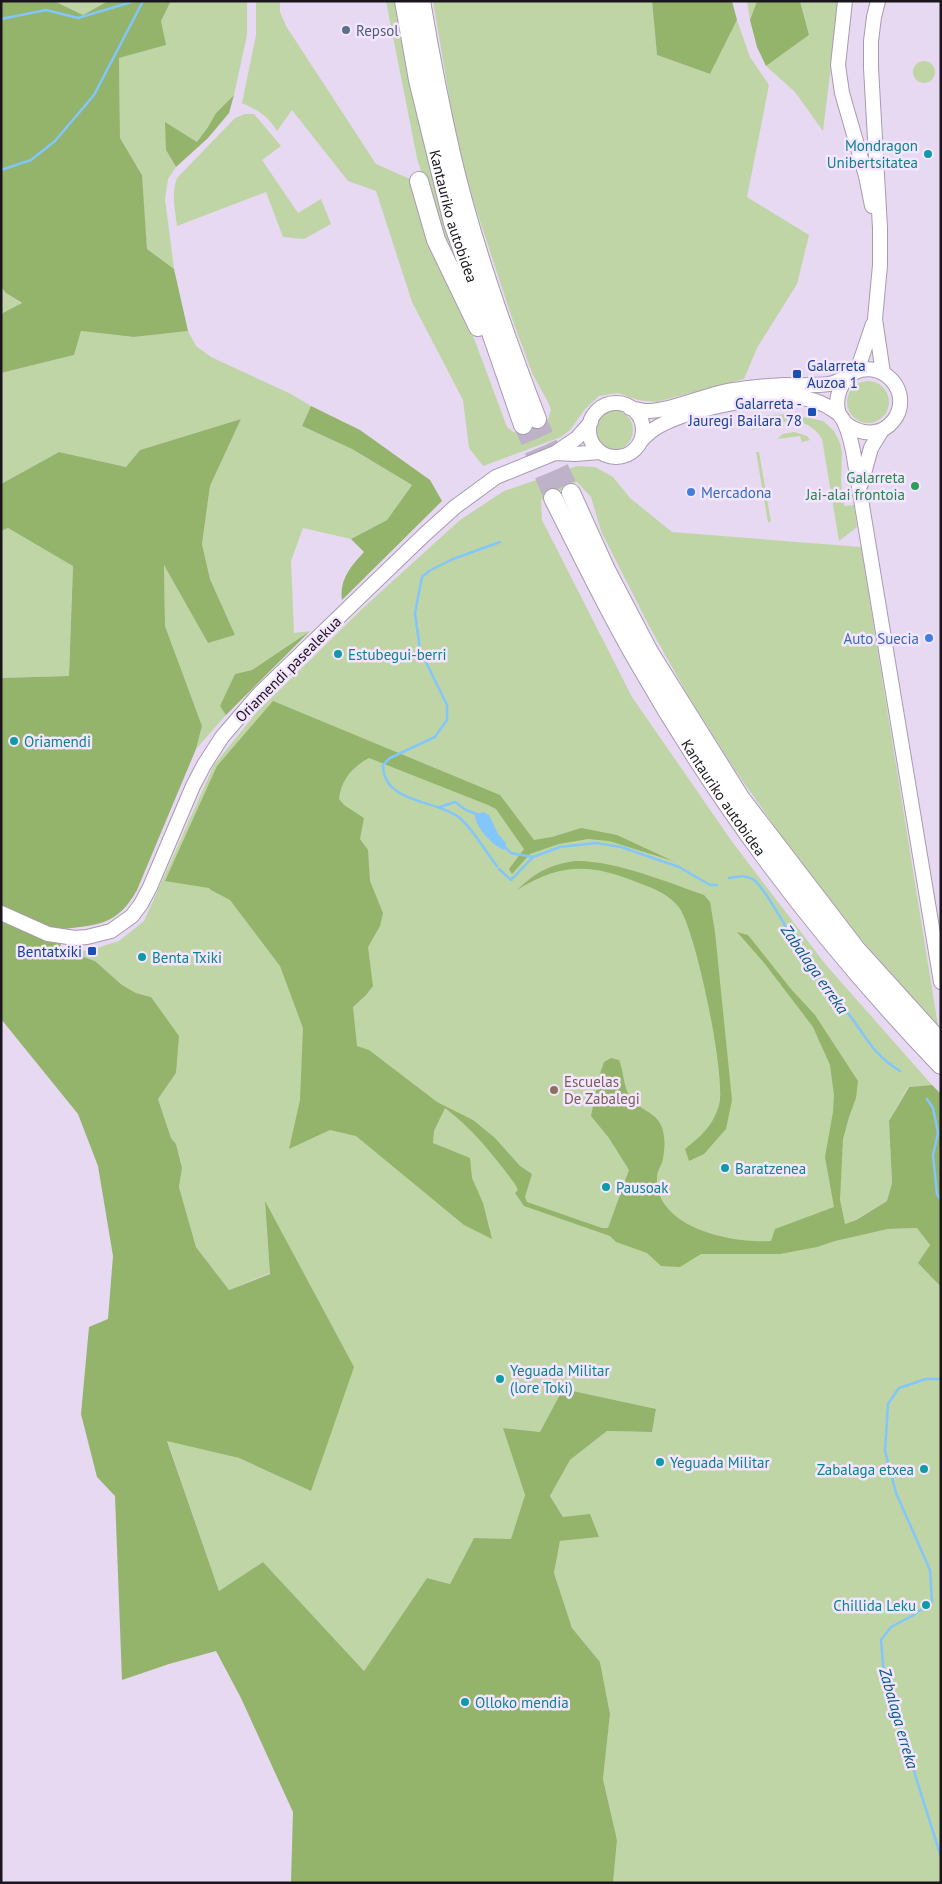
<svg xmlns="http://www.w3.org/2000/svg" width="942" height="1884" font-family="'PT Sans',sans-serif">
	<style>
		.green { fill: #c0d5a5 }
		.forest { fill: #94b36b }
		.water { fill: #82c6fc }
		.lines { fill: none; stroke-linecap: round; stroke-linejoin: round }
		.stream { stroke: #82c6fc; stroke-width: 2.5 }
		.highway-tunnel { stroke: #bdb2c7; stroke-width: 18; stroke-dasharray: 18 9; stroke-linecap: butt }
		.secondary-casing { stroke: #a79ab1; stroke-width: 16 }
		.highway-casing { stroke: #a79ab1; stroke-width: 20 }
		.secondary { stroke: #fff; stroke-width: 14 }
		.highway { stroke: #fff; stroke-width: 18 }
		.service-dot { fill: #5c6f8a; stroke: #f4e6ff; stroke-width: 2 }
		.culture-dot { fill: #0f9aa8; stroke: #f4e6ff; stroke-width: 2 }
		.transit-dot { fill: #1a4fb4; stroke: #f4e6ff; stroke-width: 2 }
		.leisure-dot { fill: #2e9e5b; stroke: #f4e6ff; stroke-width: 2 }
		.shop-dot { fill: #3f7fe0; stroke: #f4e6ff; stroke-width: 2 }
		.education-dot { fill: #8d6e63; stroke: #f4e6ff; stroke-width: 2 }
		.labels { text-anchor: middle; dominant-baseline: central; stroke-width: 5; stroke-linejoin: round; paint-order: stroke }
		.service-label { font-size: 15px; fill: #4e5e75; stroke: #f4e6ff; text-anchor: start }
		.culture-label { font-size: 15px; fill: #0d838f; stroke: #f4e6ff; text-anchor: start }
		.street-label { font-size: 15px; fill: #1b161e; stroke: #f4e6ff }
		.transit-label { font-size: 15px; fill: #164399; stroke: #f4e6ff; text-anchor: end }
		.leisure-label { font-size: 15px; fill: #27864d; stroke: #f4e6ff; text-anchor: end }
		.shop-label { font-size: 15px; fill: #366cbe; stroke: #f4e6ff; text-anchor: start }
		.education-label { font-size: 15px; fill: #785e54; stroke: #f4e6ff; text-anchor: start }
		.water-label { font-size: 16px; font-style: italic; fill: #04598a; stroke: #f4e6ff }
	</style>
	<rect width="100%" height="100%" fill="#e6d9f1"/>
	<path class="green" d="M54,1H108L83,15Z
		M171,1H247V35L234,95L216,113L208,127L197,142L166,123V150L176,167L168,179L165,199L174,269L147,249L141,173L120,138L119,58L165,45L161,21Z
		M256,1H280V12L286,26L376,164L412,180L415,184L421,220L469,325L507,427L513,432L521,433L530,421L536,425L548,419L551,410L548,402L532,373L513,321L475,206L457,144L433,1H652L657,55L710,74L737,20L750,57L769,85L747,197L809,235L797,284L757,348L744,379L656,402L638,400L618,393L599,396L585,409L570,430L561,437L483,466L469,448L463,400L412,302L376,191L348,181L292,110L277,131C268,116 258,110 242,103L256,35Z
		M386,1H395C412,97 434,185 460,278L433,212L417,158Z
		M747,1H757L750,20Z
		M800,1H839L823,131L795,92L766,66L809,35Z
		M913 72a11 11 0 1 1 22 0a11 11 0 1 1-22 0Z
		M245,114H254L281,146L262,160L298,213L321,199L331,224L304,239L283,237L266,192L177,226C175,209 171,194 177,178L235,118Z
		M1,287L6,293L22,304L1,314Z
		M81,331L134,337L188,331L196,346L211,357L291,394L311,406L302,426L352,449L412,485L387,520L351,539L303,528L291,561L294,633L310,631L252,670L235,674L221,706L226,715L196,749L202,726L165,626L164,564L208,643L235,635L210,579L202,544L210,486L241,419L140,450L126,467L59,452L1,484V373L74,355Z
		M847 402a21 21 0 1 1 42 0a21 21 0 1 1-42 0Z
		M593 430a20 20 0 1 1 40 0a20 20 0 1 1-40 0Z
		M790,414L823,421L834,431L840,443L842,452L841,483L844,506L854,505L857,527L839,541L822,439C804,411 778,423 752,430L754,418L760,416Z
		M794,432L807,436L810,440L802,442L800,436L777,439L783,434Z
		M756,452H759L771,522H768Z
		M577,466L595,467L613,477L630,498L672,532L861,547L938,1026L860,938L789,847L735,770L687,694L647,622L601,531L591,497L577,482L541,500L542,520L632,697L733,843L826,965L932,1085L908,1087L889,1121L892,1183L887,1201L855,1220L830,1230L832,1241L888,1229L918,1228L930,1245L919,1264L941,1287V1883H613L617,1840L603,1779L610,1714L600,1662L572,1628L554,1573L560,1541L599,1537L563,1517L550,1496L570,1460L607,1431L652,1432L656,1409L540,1432L504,1428L525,1495L511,1540L474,1538L450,1584L427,1578L364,1671L263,1562L219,1591L167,1440L239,1458L311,1491L265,1202L270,1273L229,1290L196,1247L179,1187L182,1168L176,1144L171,1138L158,1099L176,1073L151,997L136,993L122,985L95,961L60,950L87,951L119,941L144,921L214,765L257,712L363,608L460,520L504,491Z
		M8,528L73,565L69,676L1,678V531Z"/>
	<path class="forest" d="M1,1H54L83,15L108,1H171L161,21L166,45L119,58L120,138L142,175L147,249L174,269L188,331L134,337L81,331L74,355L1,373V314L22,303L6,293L1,287Z
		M652,1H732L737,20L710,74L657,55Z
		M757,1H800L809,35L766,66L757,47L750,20Z
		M234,95L229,113L208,138L176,167L166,150L165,122L197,142L208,127L216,113Z
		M311,406L360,430L430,480L442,501L342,600C339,580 351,566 364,552L351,539L387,520L412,485L352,449L302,426Z
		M241,419L210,486L202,544L210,579L235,635L208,643L164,565L165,626L202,726L196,749L137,890C118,924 100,925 63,929L60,949L95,961L122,985L136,993L151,997L179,1036L176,1073L158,1099L171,1138L176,1144L182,1168L179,1187L196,1247L229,1290L270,1274L265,1201L354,1367L311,1491L239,1458L167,1441L219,1591L263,1562L364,1671L427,1578L450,1584L474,1538L511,1539L525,1495L503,1428L540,1432L563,1389L656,1409L652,1432L607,1431L570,1460L550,1496L563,1517L590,1514L599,1537L560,1541L554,1573L572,1628L600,1662L610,1714L603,1779L617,1840L613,1883H291L293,1812L241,1698L216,1651L169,1664L122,1680L115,1496L97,1477L81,1414L89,1327L108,1319L113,1256L98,1166L78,1114L1,1019V678L69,676L73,566L8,528L1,531V484L59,452L126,467L140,450Z
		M310,631L226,715L220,706L235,674L252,670Z
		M273,701L500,795L534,840L552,837L581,828L617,835L673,861L609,841L588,839L559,844L530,854L512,874L509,869L524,849L496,809L488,805L369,758C352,767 341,780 339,799L344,805L364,818L360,839L368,850L370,881L383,913L380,926L368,947L373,986L366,995L353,1007L357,1046L369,1050L437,1102L473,1120L495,1138L520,1166L532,1174L525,1197L527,1202L602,1228H608L629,1170L609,1138L591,1116L599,1077L604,1062L611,1058L619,1060C624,1072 623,1086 630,1097C638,1109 655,1112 661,1125C666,1137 665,1150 662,1163C660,1167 657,1172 657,1177C654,1228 733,1244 771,1241L775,1229L834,1207L825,1157L833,1112L834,1095L830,1065L813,1027L765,964L737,932L748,935L791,989L815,1015L858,1081L856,1098L849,1117L843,1139L840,1200L845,1224L856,1220L887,1201L892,1183L889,1121L909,1087L932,1085L941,1094V1287L918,1263L930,1245L917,1228L888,1229L835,1241L817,1247L780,1254H701L680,1267L661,1266L647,1253L616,1242L610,1236L524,1206L515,1193L518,1190L515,1184C494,1156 473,1129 445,1108L434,1131L433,1143L470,1158L472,1178L483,1203L492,1239L464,1225L356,1136L330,1130L289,1149L300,1100L303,1028L280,966L230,900L211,890L209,888L165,881L217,766Z
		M575,861C614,860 667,882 704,895L710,902L715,932L732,1100L726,1129L704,1154L689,1161L685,1149C701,1136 713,1126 719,1105C727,1080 695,925 678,906C666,893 655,889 639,883C592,864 562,862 517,890C536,872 549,865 575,861Z"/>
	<path class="water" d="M483,812L489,815L498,834L506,843V847L504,850C493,846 475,827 475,815Z"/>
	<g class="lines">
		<path class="stream" d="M1,19L46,10L78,18L135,1
			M1,170L31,160L55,141L94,95L143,1
			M440,807L455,802L466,810L479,815
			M504,846L511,853L533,857
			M497,866C485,851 475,832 461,819C437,799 383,804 383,765L390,758L435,737L447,720V705L420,650L415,613L422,577L429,571L453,559L500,542
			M499,869L511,880L533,857L560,847L596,843L621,847L679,867L710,885H717
			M729,878C738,877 746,874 754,880C765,888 786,928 794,941C808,967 829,989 847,1012C867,1037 871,1053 900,1071
			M927,1099L933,1108L938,1133L933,1155L937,1194L941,1200
			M941,1379H926L899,1388L888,1404L885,1451L896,1493L930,1570L932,1602L912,1616L891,1627L881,1640L884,1676L941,1857"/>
		<path class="highway-tunnel" d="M537,419L571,493
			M523,425L553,498"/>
		<defs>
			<path id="secondary" d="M845,1L838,65L842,93L866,176L872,206
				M878,1L874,17L871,41V68L880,228V265L875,319L883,373
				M857,371L873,324
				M847,377C839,388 834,400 839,414C841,417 844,420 845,424C849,432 851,442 853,451L941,982
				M589 430a27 27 0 1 1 54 0a27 27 0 1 1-54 0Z
				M630,408C635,409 640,410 645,411C667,412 703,396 727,391C745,388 765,386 784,385C799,385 815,386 829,384C841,382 850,373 861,370C870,368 879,370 886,375C921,401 885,454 845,423
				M641,441C646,435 652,430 659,426C692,408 775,391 812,400C823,403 831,408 839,414
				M555,453L575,454L600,452
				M861,484L871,448L882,430
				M1,913L48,934L75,938L87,937L111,931L132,916L141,904L150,887L193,786L204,765L222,737L259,694L424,535L455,507L496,477L555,453L577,438L591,422"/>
			<g id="highway">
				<path id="s1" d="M404,1L418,80L453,223L523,425"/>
				<path d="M421,1C430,54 440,106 452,158C473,247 504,334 537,419"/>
				<path d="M419,181L436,240L478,327"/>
				<path d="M571,493L606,570L649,652L741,799L856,949L941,1043"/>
				<path id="s2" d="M553,498C581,553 608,610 639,663C722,809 824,943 941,1065"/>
			</g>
		</defs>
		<use href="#secondary" class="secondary-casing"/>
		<use href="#highway" class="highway-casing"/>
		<use href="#secondary" class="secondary"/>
		<use href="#highway" class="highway"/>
	</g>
	<circle class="service-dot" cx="346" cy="30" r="5"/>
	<g class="culture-dot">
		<circle cx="928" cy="154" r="5"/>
		<circle cx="338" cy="654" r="5"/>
		<circle cx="14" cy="741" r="5"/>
		<circle cx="142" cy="957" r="5"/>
		<circle cx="725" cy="1168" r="5"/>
		<circle cx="606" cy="1187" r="5"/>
		<circle cx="500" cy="1379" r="5"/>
		<circle cx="660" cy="1462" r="5"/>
		<circle cx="924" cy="1469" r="5"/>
		<circle cx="926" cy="1605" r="5"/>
		<circle cx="465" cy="1702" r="5"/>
	</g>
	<g class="transit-dot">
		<rect x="792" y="369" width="10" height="10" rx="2.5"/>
		<rect x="807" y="407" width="10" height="10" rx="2.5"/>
		<rect x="87" y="946" width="10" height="10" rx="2.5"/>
	</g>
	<circle class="leisure-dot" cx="915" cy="486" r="5"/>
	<g class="shop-dot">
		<circle cx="691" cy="492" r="5"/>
		<circle cx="929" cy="638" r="5"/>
	</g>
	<circle class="education-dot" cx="554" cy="1090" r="5"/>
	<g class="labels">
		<g class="service-label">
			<text x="356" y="30">Repsol</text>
		</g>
		<g class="culture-label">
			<text x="918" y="145" text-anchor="end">Mondragon<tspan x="918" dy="17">Unibertsitatea</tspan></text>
			<text x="348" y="654">Estubegui-berri</text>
			<text x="24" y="741">Oriamendi</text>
			<text x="152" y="957">Benta Txiki</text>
			<text x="735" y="1168">Baratzenea</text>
			<text x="616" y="1187">Pausoak</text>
			<text x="510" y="1370">Yeguada Militar<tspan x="510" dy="17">(lore Toki)</tspan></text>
			<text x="670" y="1462">Yeguada Militar</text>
			<text x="914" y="1469" text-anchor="end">Zabalaga etxea</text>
			<text x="916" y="1605" text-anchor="end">Chillida Leku</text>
			<text x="475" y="1702">Olloko mendia</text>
		</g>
		<g class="street-label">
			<text stroke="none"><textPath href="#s1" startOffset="221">Kantauriko autobidea</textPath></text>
			<text transform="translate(288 669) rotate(-45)">Oriamendi pasealekua</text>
			<text stroke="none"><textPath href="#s2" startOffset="345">Kantauriko autobidea</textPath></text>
		</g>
		<g class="transit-label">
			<text x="807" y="365" text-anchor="start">Galarreta<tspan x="807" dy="17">Auzoa 1</tspan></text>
			<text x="802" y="403">Galarreta -<tspan x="802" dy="17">Jauregi Bailara 78</tspan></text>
			<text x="82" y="951">Bentatxiki</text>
		</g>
		<g class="leisure-label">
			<text x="905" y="477">Galarreta<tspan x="905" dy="17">Jai-alai frontoia</tspan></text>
		</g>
		<g class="shop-label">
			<text x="701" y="492">Mercadona</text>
			<text x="919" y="638" text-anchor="end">Auto Suecia</text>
		</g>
		<g class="education-label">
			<text x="564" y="1081">Escuelas<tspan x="564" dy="17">De Zabalegi</tspan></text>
		</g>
		<g class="water-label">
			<text transform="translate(815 969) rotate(55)">Zabalaga erreka</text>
			<text transform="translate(899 1718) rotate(74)">Zabalaga erreka</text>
		</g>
	</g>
	<rect width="942" height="1884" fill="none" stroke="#1b161e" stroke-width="5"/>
</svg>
